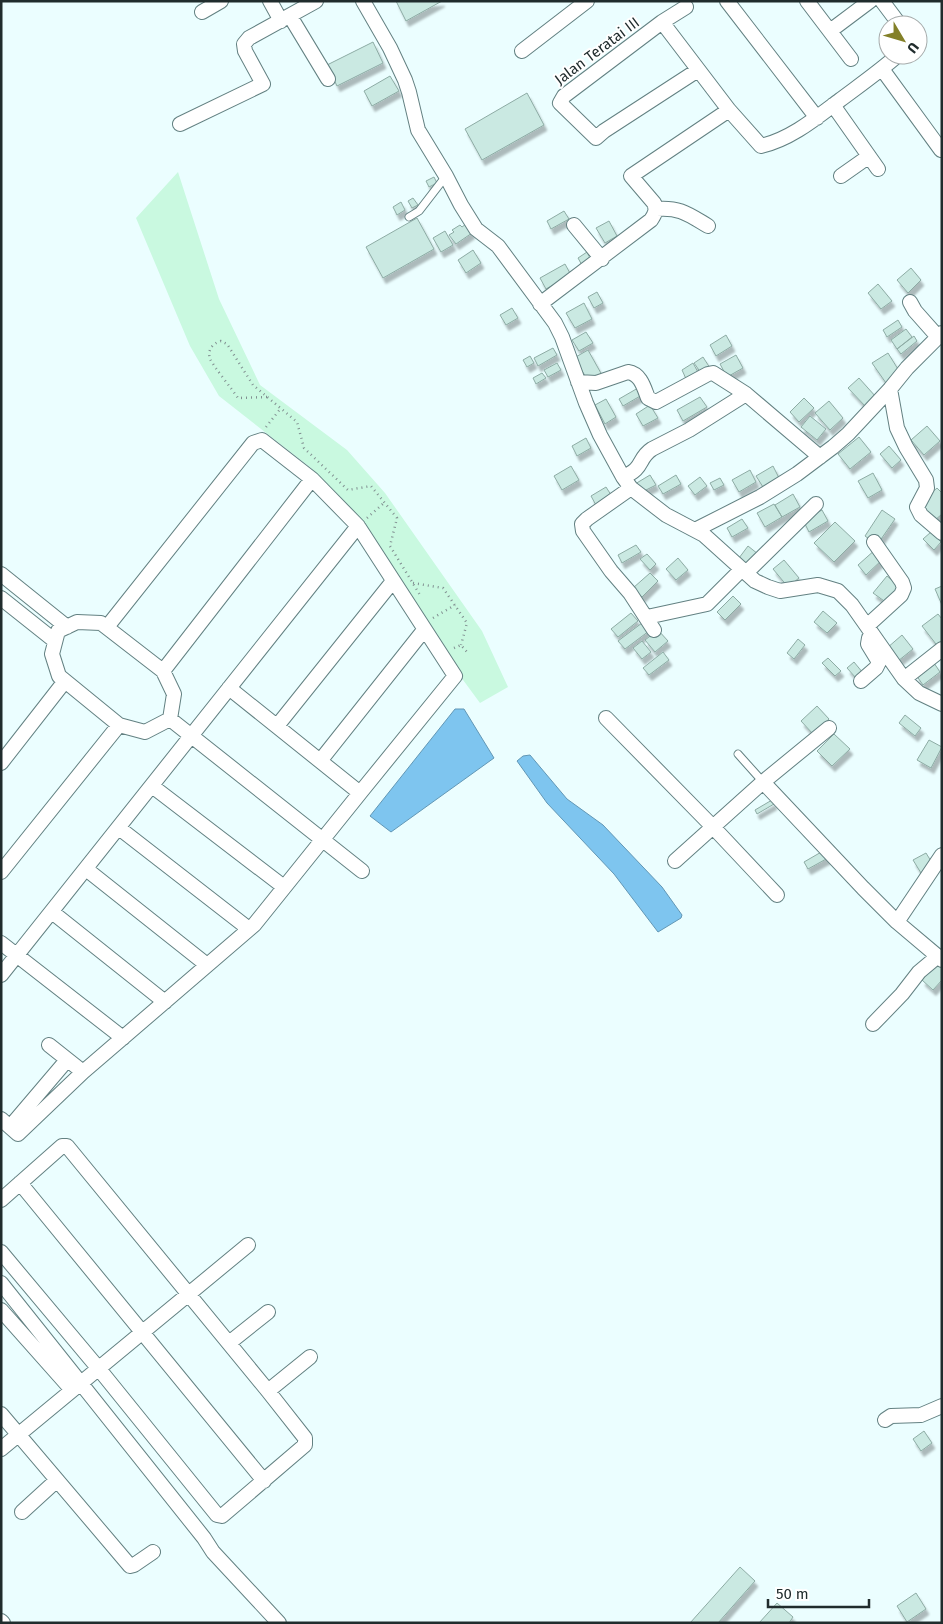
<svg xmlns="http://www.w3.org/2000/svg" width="943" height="1624" font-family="'Fira Sans',sans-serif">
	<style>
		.green { fill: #c9f9e0 }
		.water { fill: #7ec5ef; stroke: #6297b5 }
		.building { fill: #cae9e2; stroke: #8daba4; filter: url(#shadow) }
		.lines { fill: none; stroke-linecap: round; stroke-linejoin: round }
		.service-casing { stroke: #638182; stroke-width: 9 }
		.minor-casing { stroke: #638182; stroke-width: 16 }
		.path { stroke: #819091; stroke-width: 2.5; stroke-dasharray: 1 4; stroke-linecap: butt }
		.service { stroke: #fff; stroke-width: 7 }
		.minor { stroke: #fff; stroke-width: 14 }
		.labels { text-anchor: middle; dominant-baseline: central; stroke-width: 4; stroke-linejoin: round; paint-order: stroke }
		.street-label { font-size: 15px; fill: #202c2d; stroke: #fff }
	</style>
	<defs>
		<filter id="shadow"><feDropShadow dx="3" dy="5.5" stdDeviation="1" flood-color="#0004"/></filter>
	</defs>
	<rect width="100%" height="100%" fill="#ebfeff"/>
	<path class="green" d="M178,172L219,299L260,385L347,450L385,493L482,631L508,687L480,703L455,669L365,526L337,494L311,468L219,396L190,346L136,218Z"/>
	<path class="water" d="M455,709H464L494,758L391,832L370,816Z
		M530,755L567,799L603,825L662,887L682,915L681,918L658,932L614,874L547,803L517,761L523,756Z"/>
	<path class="building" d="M396,1H442L406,21Z
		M373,42L383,63L337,86L327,65Z
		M390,76L399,91L372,106L364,91Z
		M527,93L544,125L482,160L465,129Z
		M434,177L437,183L429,187L426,181Z
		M413,198L418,205L412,208L408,201Z
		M401,202L405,210L397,215L393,207Z
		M564,211L569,219L551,229L547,221Z
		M417,218L434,249L383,278L366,247Z
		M609,221L617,236L605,243L596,228Z
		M466,224L472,233L456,244L449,235L454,232L452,230L460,225L462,227Z
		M445,231L453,245L441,252L433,238Z
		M473,250L481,263L466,273L458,260Z
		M587,252L592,262L583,267L578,258Z
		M565,264L571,275L546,289L540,278Z
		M911,268L921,280L908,293L897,280Z
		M878,284L892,301L881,309L868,293Z
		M597,292L603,303L594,308L588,297Z
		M584,303L592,319L575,328L566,313Z
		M512,308L518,318L506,325L500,315Z
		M898,320L902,327L887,337L883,330Z
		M906,329L912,337L897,349L891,340Z
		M586,332L593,343L579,351L572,340Z
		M726,335L732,346L716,356L710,345Z
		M914,336L917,341L901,354L897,349Z
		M553,348L557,355L538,366L534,358Z
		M588,350L602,375L589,382L574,358Z
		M888,353L901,374L886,383L872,363Z
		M736,355L743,368L727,377L720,364Z
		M530,356L534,363L527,367L523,360Z
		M703,357L710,368L701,373L694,363Z
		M557,363L561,370L548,377L544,370Z
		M693,363L699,374L687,381L682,370Z
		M542,373L546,378L536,384L533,378Z
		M859,378L876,397L866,407L848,388Z
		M638,388L642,395L623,406L619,399Z
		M700,397L707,407L683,421L677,410Z
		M804,398L814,408L799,422L790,412Z
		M606,399L616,417L605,424L595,405Z
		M829,401L843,418L830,430L815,413Z
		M650,405L658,418L643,426L636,414Z
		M810,416L826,429L817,440L801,427Z
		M927,426L940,441L924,455L911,440Z
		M859,437L871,452L850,469L838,454Z
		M586,438L591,448L577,456L572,446Z
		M889,446L901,460L892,468L880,454Z
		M571,466L579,480L562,490L554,476Z
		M773,466L779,478L763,487L756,476Z
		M750,470L756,482L739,492L732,480Z
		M873,473L882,490L868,498L858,481Z
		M650,475L656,485L640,493L635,484Z
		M676,475L681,484L663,494L658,486Z
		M700,477L707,486L695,495L688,486Z
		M720,478L724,485L714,490L710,483Z
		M606,487L613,498L597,507L591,496Z
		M937,488L942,493V514L934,521L919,504Z
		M793,494L800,507L782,517L775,505Z
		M774,504L782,517L765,527L757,513Z
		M822,510L828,521L809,532L803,520Z
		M882,510L895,519L877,545L865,536Z
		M742,519L748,528L732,537L727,528Z
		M835,522L855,541L834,562L814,543Z
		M931,532L941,542L934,550L923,539Z
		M636,545L641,552L622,563L618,555Z
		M748,546L758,554L750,566L739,558Z
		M876,549L884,558L866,575L858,565Z
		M647,554L656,564L650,570L640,559Z
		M678,558L688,570L676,580L666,569Z
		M784,560L799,578L788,587L773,569Z
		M650,573L658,581L642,597L633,588Z
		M887,576L900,587L887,603L873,593Z
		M942,586V605L935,589Z
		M733,596L741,604L725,620L717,612Z
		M823,611L837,623L827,633L814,622Z
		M631,613L638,621L618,637L611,629Z
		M938,614L942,619V646L939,648L922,626Z
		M642,623L649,631L625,649L618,641Z
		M658,630L668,641L655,652L645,640Z
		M902,635L913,649L898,661L887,648Z
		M798,639L805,645L794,659L787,653Z
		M642,641L651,652L642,659L633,648Z
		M663,652L669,660L649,675L643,668Z
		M828,658L841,671L835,676L822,663Z
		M854,662L863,673L856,678L847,668Z
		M934,663L940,672L923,685L916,675Z
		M817,706L829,719L813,734L801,721Z
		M905,715L921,728L915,736L899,723Z
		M834,734L850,749L832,766L817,751Z
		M929,740L942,747L931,768L917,760Z
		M772,800L774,804L757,814L755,810Z
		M823,851L828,858L808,869L804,862Z
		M926,853L934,866L921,873L913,860Z
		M937,961L942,965V980L933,990L922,980Z
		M924,1431L932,1443L921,1451L913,1439Z
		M740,1567L755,1581L718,1623H690Z
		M916,1593L926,1609L907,1622L897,1606Z
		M777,1603L793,1617L789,1623H759Z"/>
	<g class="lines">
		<defs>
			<path id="service" d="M409,217L419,211L446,176
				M738,754L763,782"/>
			<path id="minor" d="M270,1L281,21
				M363,1L390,48L405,80L409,92L418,130L446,176L461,205L476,229L498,246L555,323L562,337L586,403L600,435L623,477L631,488L666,515L704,535L755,581L768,587L780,591L818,585L838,591L852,605L904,679L919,693L942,704
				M727,1L817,118
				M807,1L851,59
				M882,1L900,25
				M686,7L662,22L564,96L560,103L596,138L604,131L698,70
				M202,12L221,1
				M290,16L328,79
				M662,22L729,110L761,146C791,139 816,118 840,100C860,85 880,71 898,55
				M830,31L870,1
				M522,51L587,1
				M882,69L941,150
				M833,105L878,169
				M180,124L263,84L245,51L244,44L249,38L316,1
				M841,176L868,157
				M656,209C680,207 688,214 708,226
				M574,225L602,259
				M910,302L915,311L938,337
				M540,304L651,220C655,214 657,210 654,203L631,176L729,110
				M578,382L596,383L628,372C641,374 644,388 648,398L656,402L708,374L713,373L746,394L820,457
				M890,389L897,428L906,447L926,480L927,488L917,507L921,515L942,533
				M623,477C645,468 637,459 652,449L689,430L746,394
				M631,488L587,519L582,524L583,531L611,571L630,593L654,630
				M695,530L760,497L797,474L833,447L848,434L890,389L907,368L942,333
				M746,573L816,504
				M1,574L67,627
				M1,598L55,641
				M647,617L707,604L742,569
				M77,622L101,623L163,671L174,694L170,719L145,732L119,725L59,676L52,654L58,631Z
				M867,626L901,595L904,588L902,582L874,542
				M107,627L253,443L262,440L312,479L358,526L455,676L360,793L229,688
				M163,671L312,479
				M904,679L942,649
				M861,681L876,668L879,662L868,644L869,638L873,635
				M606,718L713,827L777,895
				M170,719L362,871
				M277,726L393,581
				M320,761L424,630
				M1,763L65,681
				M763,782L863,888L897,922L942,960
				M152,786L284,887
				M119,828L249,929
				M675,861L763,782L829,728
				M86,869L207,965
				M1,872L119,725
				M52,912L165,1002
				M897,922L942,855
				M1,943L123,1038
				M1,975L358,526
				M873,1024L902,994L919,972L938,956
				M49,1045L83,1072
				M1,1119L18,1134L83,1072L254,925L360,793
				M10,1127L67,1060
				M20,1183L264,1481
				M1,1200L62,1146H67L268,1391L305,1438V1445L222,1516L217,1515L99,1369L1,1252
				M1,1283L204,1538L213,1552L279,1623
				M1,1310L72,1390
				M229,1343L268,1312
				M268,1391L310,1357
				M1,1414L130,1566L134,1565L153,1552
				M885,1420L891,1416L921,1415L942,1406
				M1,1449L248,1245
				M22,1512L57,1480
				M1,1621L3,1623"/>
		</defs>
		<use href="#service" class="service-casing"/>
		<use href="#minor" class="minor-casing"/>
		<path class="path" d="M267,397L238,398C232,389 214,367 210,359C207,350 213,343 221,341L227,344L253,385L297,422L304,448L348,490L371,486L397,518L390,546L420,595
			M266,427L281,408
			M367,518L385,502
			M413,583L443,588L467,623L461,645
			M433,618L455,605
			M454,648L461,645L467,652"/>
		<use href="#service" class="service"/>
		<use href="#minor" class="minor"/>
	</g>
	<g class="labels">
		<g class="street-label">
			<text transform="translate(597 51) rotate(-37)">Jalan Teratai III</text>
		</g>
	</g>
	<rect width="943" height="1624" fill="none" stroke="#202c2d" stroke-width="5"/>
	<g transform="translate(903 40) rotate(128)"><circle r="24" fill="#ffffff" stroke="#a6abab"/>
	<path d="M0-4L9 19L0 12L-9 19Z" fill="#838028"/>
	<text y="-8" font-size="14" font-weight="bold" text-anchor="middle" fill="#202c2d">U</text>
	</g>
	<path d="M768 1599v8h101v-8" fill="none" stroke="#202c2d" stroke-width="2.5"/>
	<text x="776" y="1599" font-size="15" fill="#202c2d" stroke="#ffffff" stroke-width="4" paint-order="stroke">50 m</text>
</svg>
